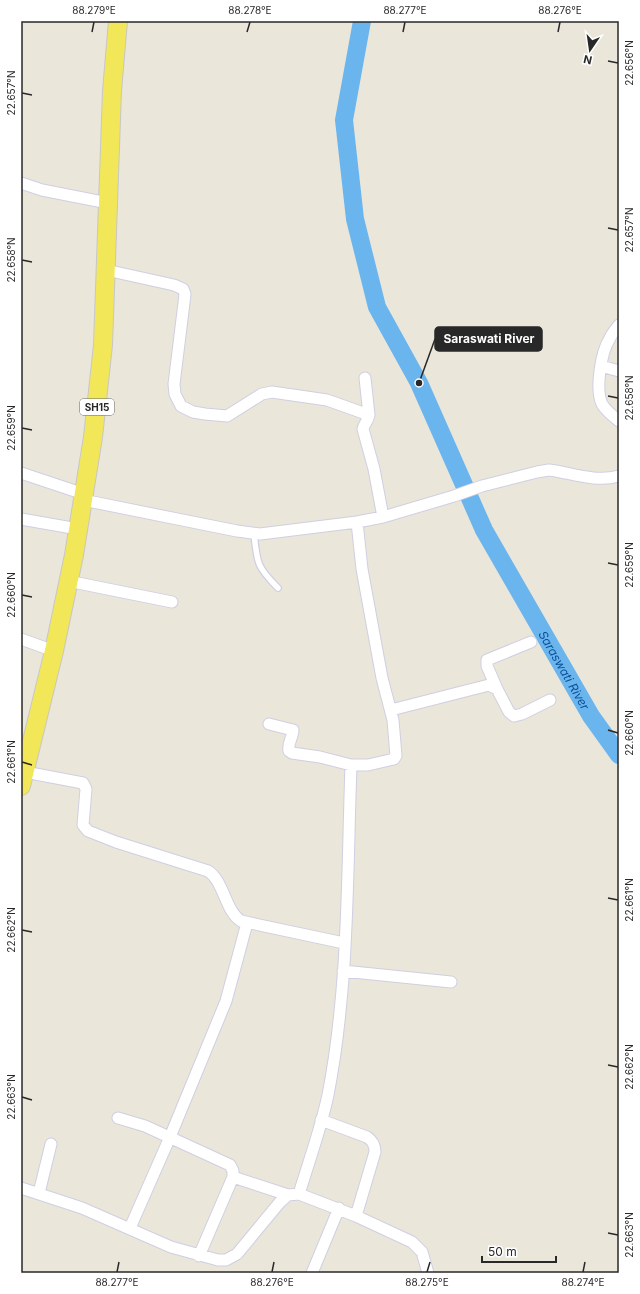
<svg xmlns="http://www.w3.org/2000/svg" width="640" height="1294" font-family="Inter,sans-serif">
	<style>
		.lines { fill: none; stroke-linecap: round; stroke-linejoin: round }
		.river { stroke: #6bb5ef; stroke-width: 18 }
		.lane-casing { stroke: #cfcfe2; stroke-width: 8 }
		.street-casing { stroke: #cfcfe2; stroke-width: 13 }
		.primary-casing { stroke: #c7c7c7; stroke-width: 20 }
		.lane { stroke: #fff; stroke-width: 5.5 }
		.street { stroke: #fff; stroke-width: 11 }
		.primary { stroke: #f1e759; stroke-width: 18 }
		.ticks { fill: none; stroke: #282828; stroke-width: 1.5 }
		.labels { text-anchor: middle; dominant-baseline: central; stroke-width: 3; stroke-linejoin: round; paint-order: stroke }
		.shield { fill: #fff; stroke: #686868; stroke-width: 1 }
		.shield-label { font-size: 10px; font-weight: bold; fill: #282828 }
		.water-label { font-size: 12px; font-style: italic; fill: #0c5198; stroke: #fff }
		.leader { fill: none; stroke: #282828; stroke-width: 1.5 }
		.callout-dot { fill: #282828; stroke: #fff; stroke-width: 1.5 }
		.callout { fill: #282828; stroke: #282828; stroke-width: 1.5 }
		.callout-label { font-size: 12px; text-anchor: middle; font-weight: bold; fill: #fff }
		.neatline { fill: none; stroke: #282828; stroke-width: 1.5 }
		.ticks-label { font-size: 10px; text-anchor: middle; fill: #282828 }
	</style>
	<rect width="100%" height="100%" fill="#ebe6da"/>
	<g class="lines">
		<path class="river" id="s1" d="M362,21L344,120L355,219L377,307L419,383L484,530L591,716L619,755"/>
		<defs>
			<path id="lane" d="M254,534C257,563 257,567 278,588"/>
			<path id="street" d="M21,183L42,190L108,203
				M106,270L174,285L183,289L185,294L184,303L174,384L175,394L181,406L193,412L205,414L227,416L262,394L272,392L327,400L369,415
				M619,325C616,329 612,333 610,338C601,352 595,389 602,404C606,411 613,416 619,421
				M601,366L619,371
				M365,378L369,415C368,421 364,424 363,429L374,469L383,517
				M21,473L84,494
				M83,500L237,531L260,534L357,522L383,517L454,496L482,486L537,472L549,470L556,471C577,475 598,482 619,476
				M21,519L78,529
				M68,581L172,602
				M21,639L54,651
				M497,689L487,666V660L531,642
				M391,710L489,685L497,689L509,712L514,716L522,714L550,700
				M269,724L293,730C293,737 287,744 289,751L292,753L320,757L351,765H368L394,759L396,756L393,720L382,678L362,569L357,522
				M25,772L83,783L86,789L83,825L88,831L116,842L208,871C224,881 225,911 241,921L344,943
				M343,971L451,982
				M118,1118L145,1126L230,1165L233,1171V1177L199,1256
				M321,1120L367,1137C373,1141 375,1145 375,1152L356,1216
				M233,1177L288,1195
				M21,1188L82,1208L171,1247L218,1260H226L237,1254L280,1202L288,1195L299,1194L356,1216L412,1242L422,1252L428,1273
				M39,1193L51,1144
				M299,1194C309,1161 321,1128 328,1095C349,987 347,875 351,765
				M130,1228L170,1137L226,1001L247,923
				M312,1273L339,1208"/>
			<path id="primary" d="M21,786L54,651L74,555L93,437L103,345L112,91L118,21"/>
		</defs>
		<use href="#lane" class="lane-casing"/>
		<use href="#street" class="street-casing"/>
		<use href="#primary" class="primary-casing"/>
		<use href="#lane" class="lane"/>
		<use href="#street" class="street"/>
		<use href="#primary" class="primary"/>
	</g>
	<path class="ticks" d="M92,32L94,22M247,32L250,22M403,32L405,22M558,32L560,22M608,61L618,63M22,93L32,95M608,228L618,230M22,260L32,262M608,396L618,398M22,428L32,430M608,563L618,565M22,595L32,597M608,730L618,733M22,762L32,765M608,898L618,900M22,930L32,932M608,1065L618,1067M22,1097L32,1100M608,1233L618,1235M117,1272L119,1262M272,1272L274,1262M427,1272L430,1262M583,1272L585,1262"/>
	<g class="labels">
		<rect class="shield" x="80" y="399" width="34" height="16" rx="3"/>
		<g class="shield-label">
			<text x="97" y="407">SH15</text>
		</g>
		<g class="water-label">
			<text stroke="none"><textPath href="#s1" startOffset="700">Saraswati River</textPath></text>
		</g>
	</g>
	<path class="leader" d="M419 383L435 339"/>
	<circle class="callout-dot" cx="419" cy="383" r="4"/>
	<rect class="callout" x="435" y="327" width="107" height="24" rx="4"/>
	<g class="callout-label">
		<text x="489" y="343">Saraswati River</text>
	</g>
	<rect width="640" height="1294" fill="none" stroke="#ffffff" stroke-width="44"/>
	<g transform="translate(590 50) rotate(193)" stroke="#ffffff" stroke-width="3" paint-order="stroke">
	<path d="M0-3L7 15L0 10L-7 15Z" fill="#282828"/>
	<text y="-6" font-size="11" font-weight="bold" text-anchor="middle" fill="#282828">N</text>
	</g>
	<path d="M482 1256v6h74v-6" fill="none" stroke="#282828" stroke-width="2"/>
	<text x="488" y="1256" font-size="12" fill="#282828" stroke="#ffffff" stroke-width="3" paint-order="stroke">50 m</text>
	<rect x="22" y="22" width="596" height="1250" class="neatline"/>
	<g class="ticks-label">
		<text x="94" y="14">88.279°E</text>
		<text x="250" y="14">88.278°E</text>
		<text x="405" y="14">88.277°E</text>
		<text x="560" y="14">88.276°E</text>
		<text transform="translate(629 63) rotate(-90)" y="4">22.656°N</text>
		<text transform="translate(11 93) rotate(-90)" y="4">22.657°N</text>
		<text transform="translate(629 230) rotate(-90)" y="4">22.657°N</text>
		<text transform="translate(11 260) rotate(-90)" y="4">22.658°N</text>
		<text transform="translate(629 398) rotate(-90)" y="4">22.658°N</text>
		<text transform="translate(11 428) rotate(-90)" y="4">22.659°N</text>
		<text transform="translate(629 565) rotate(-90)" y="4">22.659°N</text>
		<text transform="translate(11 595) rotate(-90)" y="4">22.660°N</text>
		<text transform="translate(629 733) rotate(-90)" y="4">22.660°N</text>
		<text transform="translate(11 762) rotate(-90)" y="4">22.661°N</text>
		<text transform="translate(629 900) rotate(-90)" y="4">22.661°N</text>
		<text transform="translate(11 930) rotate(-90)" y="4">22.662°N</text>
		<text transform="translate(629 1067) rotate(-90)" y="4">22.662°N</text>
		<text transform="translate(11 1097) rotate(-90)" y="4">22.663°N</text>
		<text transform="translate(629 1235) rotate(-90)" y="4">22.663°N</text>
		<text x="117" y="1286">88.277°E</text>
		<text x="272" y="1286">88.276°E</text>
		<text x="427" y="1286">88.275°E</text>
		<text x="583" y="1286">88.274°E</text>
	</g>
</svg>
